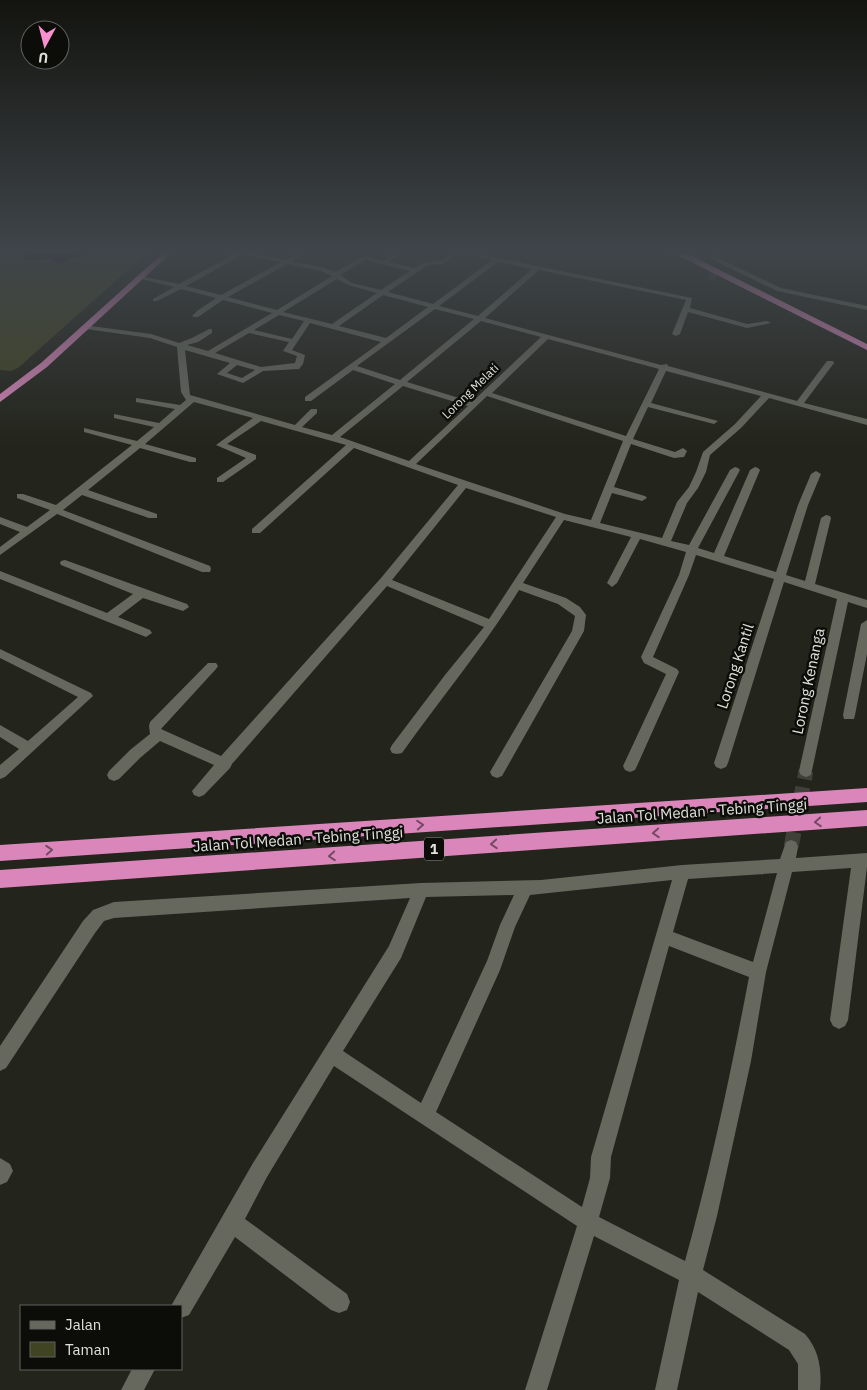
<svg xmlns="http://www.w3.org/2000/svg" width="867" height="1390" font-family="'IBM Plex Sans',sans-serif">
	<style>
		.green { fill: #414422 }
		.water { fill: #26011b }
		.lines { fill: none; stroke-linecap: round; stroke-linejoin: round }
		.street-tunnel { stroke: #404038; stroke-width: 15; stroke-dasharray: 15 8; stroke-linecap: butt }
		.highway-tunnel { stroke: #404038; stroke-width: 8; stroke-dasharray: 8 4.5; stroke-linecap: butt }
		.street { fill: #66685d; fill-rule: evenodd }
		.highway { fill: #da86bb; fill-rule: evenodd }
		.oneway { stroke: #734a62 }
		.labels { text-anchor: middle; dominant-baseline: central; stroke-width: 5; stroke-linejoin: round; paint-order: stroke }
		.far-street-label { font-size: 12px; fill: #e1e2dc; stroke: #0c0d09 }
		.shield { fill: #0c0d09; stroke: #a1a29d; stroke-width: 1 }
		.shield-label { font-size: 14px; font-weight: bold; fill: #e1e2dc }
		.street-label { font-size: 15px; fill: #e1e2dc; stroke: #0c0d09 }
	</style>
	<rect width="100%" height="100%" fill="#23241b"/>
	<path class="green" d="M0,253H147L18,368L11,371L0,370Z"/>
	<path class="water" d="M31,253H96L81,255L60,264C55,263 54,260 49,259C39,259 29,264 21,257Z"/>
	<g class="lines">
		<path class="street-tunnel" d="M791,847L806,771"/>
		<path class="highway-tunnel" d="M667,253L673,256
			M710,275L716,277"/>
		<path class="street" d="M236,253H252L285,260L298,253H305L292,261L325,268L335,272L364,256L383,261L394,253H401L389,262L414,268C427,260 427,264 439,261C446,259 449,253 458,253L443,264L428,265L388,292L433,304L492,260L462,253H474L692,298L690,308L747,324L767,321L771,323L747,328L688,312L680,334L676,336L672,334L686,300L539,270L485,318L661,365L667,364L668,366L797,401L827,361H833L834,363L804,403L867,419V425L769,398L741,428L710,455L706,472L698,488L687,503L671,541L689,545L730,470L735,467L738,468L740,470L698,548L714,553L750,470L755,467L758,468L760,470L724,556L776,572L798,505L811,474L816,471L821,474L808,505L786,575L805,581L821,518L826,515L830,516L831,518L815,584L867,600V608L848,602L811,775L806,777L801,775L799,771L837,599L784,582L728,763L726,767L721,769L716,767L714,763L774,579L696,555L689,575L653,657L677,669L679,672L637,766L635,770L630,772L625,770L623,766L666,674L644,663L641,657L679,575L686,552L640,539L617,583L612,587L607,583L631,537L564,520L523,583L566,598L580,607L586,615L584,631L502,776L497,778L492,776L490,772L572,631L575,616L558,604L519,590C484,647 441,698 402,753L397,754L392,753L390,749L392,745L445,675L484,627L387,586L232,764L230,768L204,795L199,797L194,795L192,791L214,765L160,741L140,758L119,779L114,781L109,779L107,775L109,771L130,750L150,734L149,726L150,722L208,663H216L218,666L216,669L161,729L221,756L381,578L458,485L354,448L260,533H252V529L346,445L261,421L227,444L256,455V459L223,482H217V478L246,458L216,445L253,418L194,402L145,444L196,458V462H190L140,448L88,490L157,514V518H149L82,495L63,510L210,566L211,569L210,572H202L57,514L0,555V547L20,532L0,524V517L27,527L50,510L17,498V494H23L56,505L132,445L84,432V428L137,441L154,427L114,418V414L159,423L175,409L136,402V398L180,405L186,400L181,392L177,347L150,338L86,329H83V325L151,334L179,343L192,338L209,329H212V333L198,342L187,345L208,351L272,313L223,300L198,317H194L192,316L197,311L216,298L181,289L157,301H153V299L174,287L137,278L140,276L179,284ZM242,255L281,262L221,295L186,286ZM365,260L410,271L381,290L352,283L340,275ZM498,262L532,269L478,316L439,306ZM287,264L321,271L332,276L277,310L228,297ZM337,279L348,285L377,293L332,324L283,312ZM383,295L428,307L386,338L339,326ZM435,309L474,319L400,380L357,366ZM279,315L304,321L292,339L254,330ZM481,321L541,337L472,402L407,382ZM310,323L381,342L305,397V401H311L353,370L395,384L332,435L302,427L317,413V409H311L295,425L190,395L185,350L230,363L217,374L243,383L263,371L299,369L303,364L305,355L292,350ZM249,333L289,342L283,351L297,356L295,363L261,367L215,353ZM548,339L659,369L626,436L492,393ZM237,365L255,370L242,378L227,373ZM666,371L761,396L735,424L703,452L696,472L689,487L677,502L662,538L600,523L612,493L642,501L647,498L645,496L614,487L631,444L674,458L684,457L687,451L683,448L675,452L633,439L648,407L714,424L718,421L651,403ZM403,386L468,406L409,461L340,437ZM487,396L623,441L591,520L565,514L416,464ZM466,488L556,517L489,619L392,580Z
			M714,253H720L718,258L781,288L867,306V310L777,291L713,260L711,257Z
			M65,560L187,604L189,607L183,611L143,598L118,617L150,630L152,633L146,637L0,579V571L107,613L133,594L61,565L60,563L61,561Z
			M867,620V654L855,715L854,719H844L843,715L861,624Z
			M0,649L91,693L93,696L5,777L0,779V765L19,749L0,737V725L28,741L78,697L0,658Z
			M791,840L796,842L798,847L796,858L867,853V867L848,1020L845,1026L839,1029L833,1026L830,1020L851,868L792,872L766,972L751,1061L717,1216L703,1270L805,1334C819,1350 822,1369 820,1390H798V1364L789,1350L698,1292L677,1390H655L679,1280L594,1236L547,1390H525L577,1226L334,1066L267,1177L245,1219L347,1294L350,1302L347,1310L339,1313L331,1310L235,1237L189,1315L181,1318V1306H171L253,1163L389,946L410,898L114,918L104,921L95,933L6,1068L0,1071V1046L83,921L93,910L114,902L421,883L541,880L682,865L780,859L786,842ZM777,873L753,962L673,932L688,879ZM672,880L591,1157L590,1178L582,1207L436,1112L500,970L515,927L530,895ZM514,895L500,925L487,961L421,1103L343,1051L401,958L426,897ZM669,946L749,977C731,1072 711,1167 685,1261L599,1217L610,1178L611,1157Z
			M0,1158L10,1164L13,1171L7,1182L0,1185Z
			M132,1369H155L144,1390H121Z"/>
		<path class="highway" d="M163,253H171L47,367L0,402V394L41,363Z
			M679,253H686L867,344V350L679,256Z
			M867,788V802L0,861V845Z
			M867,810V826L0,888V870Z"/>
	</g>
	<defs><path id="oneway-chevron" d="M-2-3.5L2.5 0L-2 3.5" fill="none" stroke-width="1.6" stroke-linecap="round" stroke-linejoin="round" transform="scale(1.25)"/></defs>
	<g class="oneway">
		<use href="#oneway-chevron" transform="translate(818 822) rotate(176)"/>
		<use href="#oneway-chevron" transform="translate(420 825) rotate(-4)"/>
		<use href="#oneway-chevron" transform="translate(656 833) rotate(176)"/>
		<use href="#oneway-chevron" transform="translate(494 844) rotate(176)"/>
		<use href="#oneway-chevron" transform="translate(49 850) rotate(-4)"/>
		<use href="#oneway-chevron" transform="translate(332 856) rotate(176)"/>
	</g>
	<linearGradient id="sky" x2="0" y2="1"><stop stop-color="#13140f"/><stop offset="0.56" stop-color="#3f454a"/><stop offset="1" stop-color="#3f454a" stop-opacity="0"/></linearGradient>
	<rect width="867" height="448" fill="url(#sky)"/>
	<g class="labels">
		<g class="far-street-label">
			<text transform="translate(470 391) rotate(-44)">Lorong Melati</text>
		</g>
		<rect class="shield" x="424" y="837.5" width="20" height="23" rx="4"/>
		<g class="shield-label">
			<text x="434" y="849">1</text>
		</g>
		<g class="street-label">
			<text transform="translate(735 666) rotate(-72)">Lorong Kantil</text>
			<text transform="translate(808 681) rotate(-78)">Lorong Kenanga</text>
			<text transform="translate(702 811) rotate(-4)">Jalan Tol Medan - Tebing Tinggi</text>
			<text transform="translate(298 839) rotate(-4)">Jalan Tol Medan - Tebing Tinggi</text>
		</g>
	</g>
	<rect x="20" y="1305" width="162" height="65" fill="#0c0d09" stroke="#61625d"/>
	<rect x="30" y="1321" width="25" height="8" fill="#66685d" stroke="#61625d"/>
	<text x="65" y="1330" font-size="15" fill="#e1e2dc">Jalan</text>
	<rect x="30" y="1342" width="25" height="15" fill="#414422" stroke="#61625d"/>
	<text x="65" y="1355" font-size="15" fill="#e1e2dc">Taman</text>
	<g transform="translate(45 45) rotate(187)"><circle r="24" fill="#0c0d09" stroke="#61625d"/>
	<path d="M0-4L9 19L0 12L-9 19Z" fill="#f690d0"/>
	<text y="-8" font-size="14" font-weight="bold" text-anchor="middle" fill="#e1e2dc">U</text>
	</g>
</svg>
